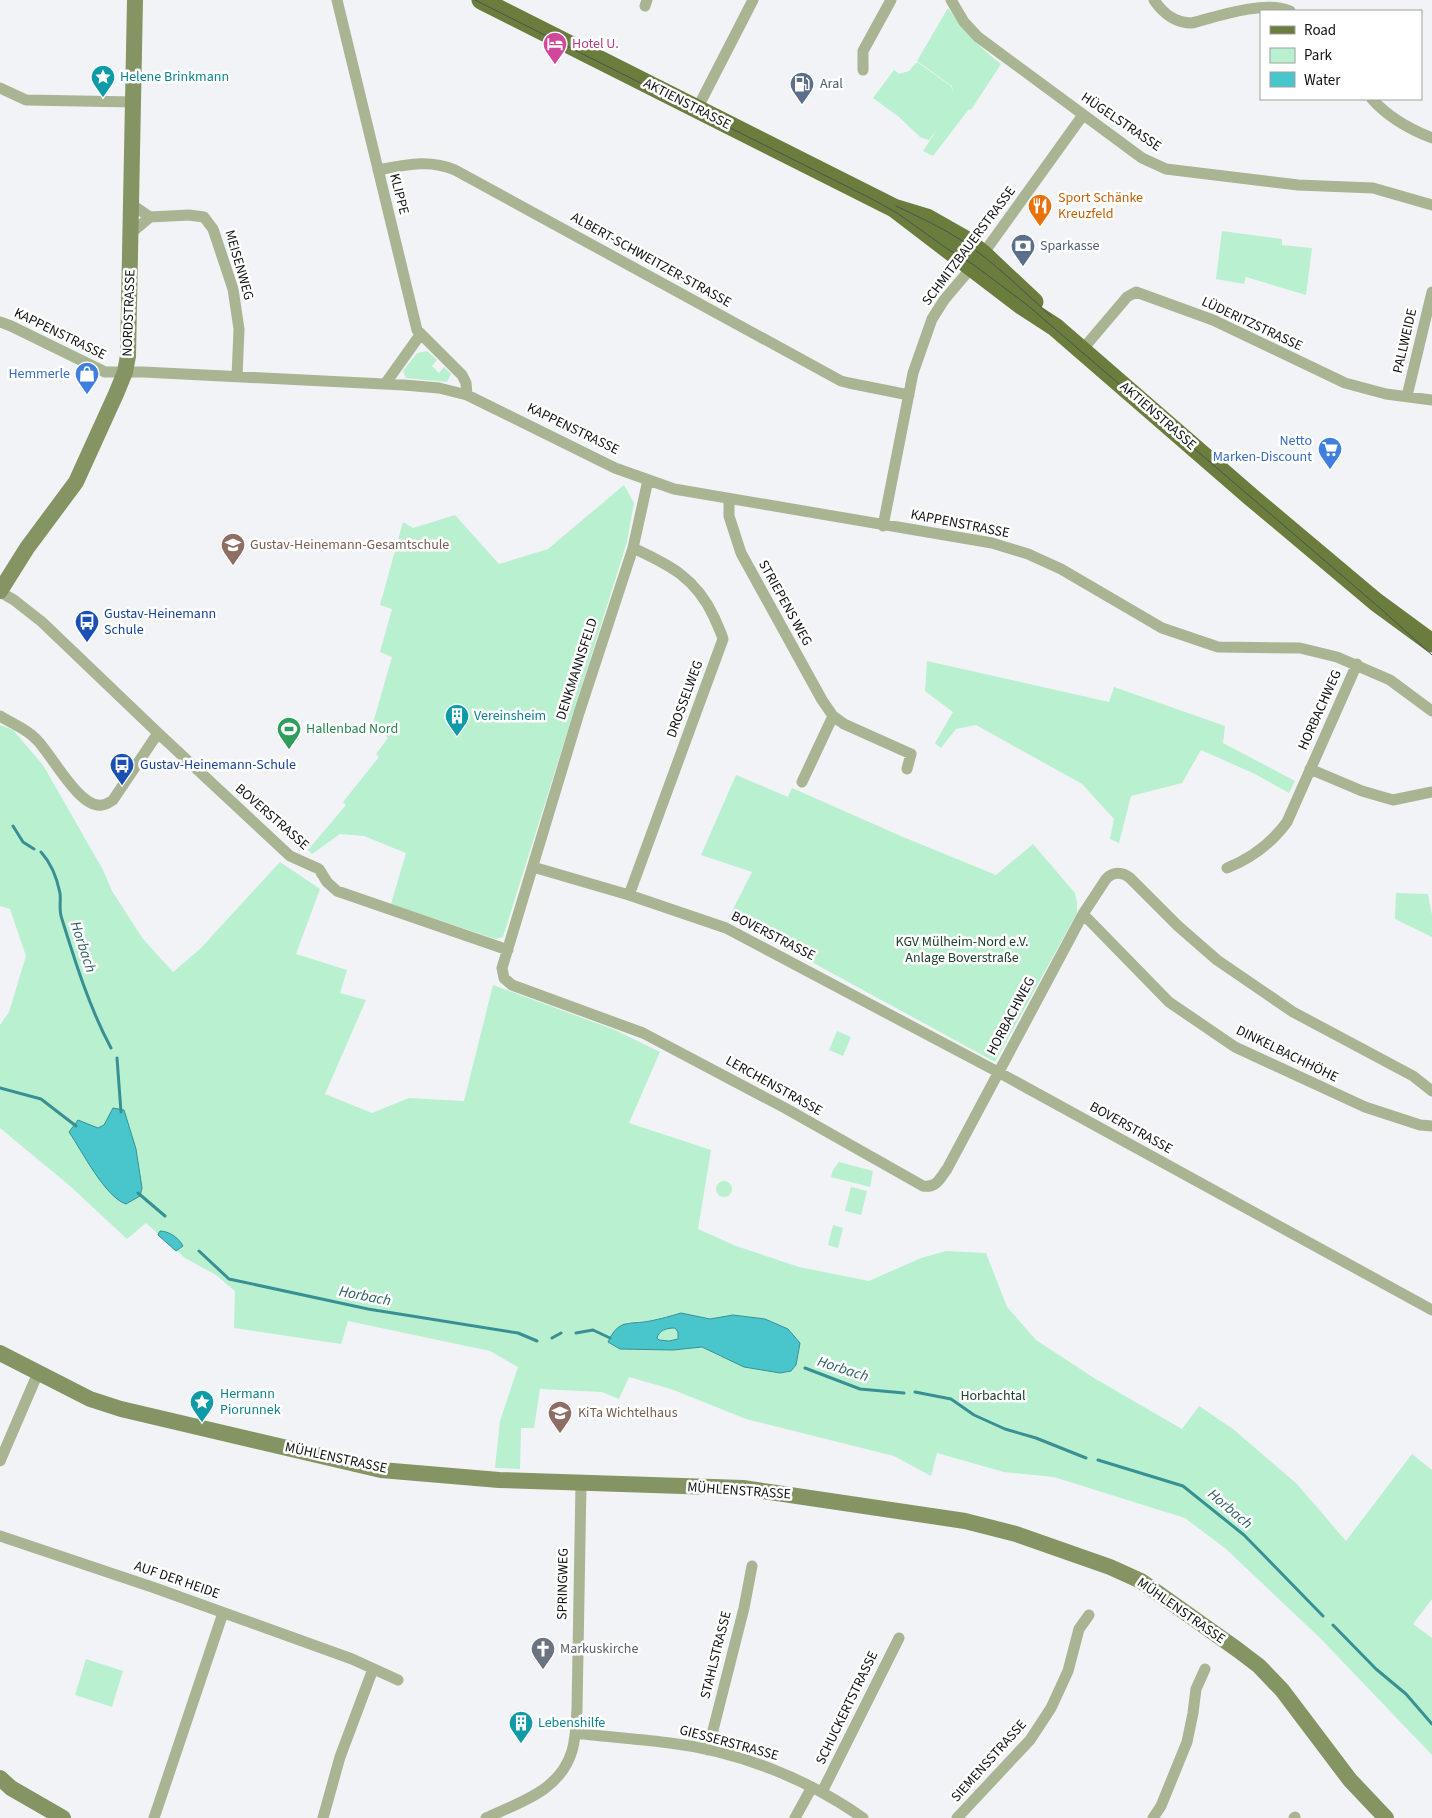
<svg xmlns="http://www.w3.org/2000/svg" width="1432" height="1818" font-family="'Source Sans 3',sans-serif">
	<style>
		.green { fill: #b9f0cf; fill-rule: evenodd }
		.water { fill: #49c6cc; stroke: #389094; fill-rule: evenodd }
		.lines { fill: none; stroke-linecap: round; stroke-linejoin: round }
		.stream { stroke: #389094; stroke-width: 3 }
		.street { stroke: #a8b492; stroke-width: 11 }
		.secondary { stroke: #849462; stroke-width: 16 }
		.primary { stroke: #6a7d3d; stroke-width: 19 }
		.tram { stroke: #4e5052; stroke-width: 1 }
		.labels { text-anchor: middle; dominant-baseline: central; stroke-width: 5; stroke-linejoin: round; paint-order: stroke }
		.hotel-label { font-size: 14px; fill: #b23c85; stroke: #fff; text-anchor: start }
		.culture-label { font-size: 14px; fill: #0d838f; stroke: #fff; text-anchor: start }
		.service-label { font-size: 14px; fill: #4e5e75; stroke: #fff; text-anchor: start }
		.street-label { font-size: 14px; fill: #101112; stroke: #fff }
		.food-label { font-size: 14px; fill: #c56008; stroke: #fff; text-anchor: start }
		.shop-label { font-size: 14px; fill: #366cbe; stroke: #fff; text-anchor: end }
		.education-label { font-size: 14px; fill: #785e54; stroke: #fff; text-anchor: start }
		.transit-label { font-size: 14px; fill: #164399; stroke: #fff; text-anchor: start }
		.leisure-label { font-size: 14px; fill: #27864d; stroke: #fff; text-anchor: start }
		.park-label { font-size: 14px; fill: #1d422e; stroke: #fff }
		.worship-label { font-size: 14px; fill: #5b616d; stroke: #fff; text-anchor: start }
		.water-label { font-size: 15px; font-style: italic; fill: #2c6062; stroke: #fff }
	</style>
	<rect width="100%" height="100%" fill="#f1f3f7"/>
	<path class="green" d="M948,8C963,30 980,48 1001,64L971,110L969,109L933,156L923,151L937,130L929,140L920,137L899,117L873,98L894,70L899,74L909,71L917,62L951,86L953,93L952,86L917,61Z
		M1222,231L1282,239V245L1312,248L1306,295L1246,277L1244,284L1216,279Z
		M427,351L437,360L432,366L439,373L444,367L451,374L447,382L406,378L403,371L417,353Z
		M624,485L634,503L627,542L503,937L495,939L391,904L406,853L364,836L340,834L312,854L308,850L346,805L343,802L379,757L376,754L388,738L373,723L392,657L380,652L392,609L380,605L403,522L413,528L455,515L499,564L548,549Z
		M927,661L1109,702L1114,687L1225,726L1223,743L1295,781L1289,793L1255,774L1201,750L1182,783L1131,796L1119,843L1110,839L1114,819L1082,784L976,725L956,729L941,748L935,743L953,712L925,691Z
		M0,725L13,730L43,765L103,870L112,891L143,939L173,972L200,949L280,862L320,889L296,954L347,970L340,993L366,1000L325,1094L372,1113L409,1098L464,1101L493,985L615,1030L660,1052L629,1123L711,1150L698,1229L736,1246L799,1267L869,1281L921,1258L946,1251L986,1253L1007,1307L1036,1340L1094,1378L1182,1429L1199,1406L1233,1429L1297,1484L1346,1541L1412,1454L1432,1470V1599L1413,1624L1432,1638V1755L1320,1638L1226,1549L1185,1518L1054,1477L1004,1472L937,1453L931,1476L894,1456L746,1419L671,1389L629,1377L619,1399L602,1392L540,1389L534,1428H521L520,1469L495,1468L500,1421L518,1367L490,1351L348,1321L341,1344L234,1328L235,1291L216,1275L185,1258L146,1223L127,1239L70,1186L0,1128V1025L9,1012L26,956L10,909L0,906ZM113,1108L140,1177L142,1188L102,1183L69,1132L78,1120L98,1128L104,1125ZM681,1313L710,1319L733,1315L721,1357L702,1347L620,1349L609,1342L627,1322L648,1321Z
		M736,775L788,797L792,788L903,837L996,875L1033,844L1075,893L1077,903V913L995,1062L729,917L752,872L701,855Z
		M1396,893L1428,894L1432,915V937L1395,919Z
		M837,1031L851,1037L843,1056L829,1050Z
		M839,1162L873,1171L870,1187L831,1177L833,1170Z
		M716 1189a8 8 0 1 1 16 0a8 8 0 1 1-16 0Z
		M851,1187L867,1191L861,1215L845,1211Z
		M833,1225L843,1228L838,1248L828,1245Z
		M675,1327L679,1332L678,1339L669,1341L659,1340L657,1338C659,1330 667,1329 675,1327Z
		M86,1659L123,1671L112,1707L75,1695Z"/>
	<path class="water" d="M113,1108L124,1110L136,1149L142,1188L140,1196L126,1204C105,1197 82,1151 69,1132L78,1120L98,1128L104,1125Z
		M160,1231C169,1231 179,1238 183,1246L176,1251L158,1235Z
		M681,1313L710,1319L733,1315L765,1319L788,1329L800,1343L796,1365L791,1371L780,1373L744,1367L702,1347L673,1350L620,1349L608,1342C619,1318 629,1325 650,1321C660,1319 671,1316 681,1313ZM675,1328L678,1332V1339L669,1341L659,1340L657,1338C659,1330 667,1328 675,1328Z"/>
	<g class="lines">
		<path class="stream" d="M13,826L23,842L34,849
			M41,852C51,863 57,878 60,893C61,901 59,908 61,916C75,961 89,1007 111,1048
			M117,1058L121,1112
			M0,1088L41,1099L76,1126
			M138,1193L165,1216
			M199,1251L229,1279L368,1309L518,1333L537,1341
			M576,1333L593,1330L610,1338
			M552,1338L561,1333
			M805,1368L860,1389L904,1393
			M915,1392L951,1399L974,1415L1005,1429L1036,1438L1086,1458
			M1098,1460L1183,1486L1244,1535L1323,1616
			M1333,1625L1376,1669L1406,1694L1432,1724"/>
		<path class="street" d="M337,0L417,330L462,375L466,383L467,395
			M951,0L964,22L978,37L1142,158L1166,169L1298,185L1373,188L1432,205
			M1154,0C1163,13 1174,23 1192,23C1218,16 1266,0 1290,11
			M645,6L647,0
			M863,70V51L891,0
			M0,88L26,100L134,102
			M1372,99C1388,117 1409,129 1432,138
			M697,109L753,0
			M378,170C405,165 429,159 455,170L841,381L849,383L909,395
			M131,204L150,217L189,215L204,217L213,229L233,289L239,329L237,377
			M131,233L150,217
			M0,322L11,326L105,372H143L404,385L439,388L467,395L615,468L674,489L992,543L1028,554L1061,569L1162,628L1218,647L1300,648L1337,657L1390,680L1432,711
			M1082,350L1127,297L1136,292L1213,320L1345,383L1386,394L1432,400
			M385,384L420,335
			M1407,396L1432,292
			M648,480L633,548L579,713L502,968L504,978L512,985L643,1033L785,1108L923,1186C937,1188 940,1178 947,1169L1083,914L1106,879C1113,871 1123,872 1130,878L1178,926L1217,960L1293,1012L1413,1076L1432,1091
			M729,499V516L741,553L822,700L833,716L844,724L911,754L907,769
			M883,526L913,373L932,319L944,300L983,254L1083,115
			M0,592L14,600L42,622L158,733L290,856L319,869L327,882L337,891L508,950
			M0,716C11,723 27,729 36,739C51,753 79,809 102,805C105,805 110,802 113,800L158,733
			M1310,769L1362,791L1393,800L1432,792
			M802,782L833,716
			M533,867L629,895L726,928L998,1072L1432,1310
			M1227,868C1252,858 1271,844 1287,822L1357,664
			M629,895L723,639C721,632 717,624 714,617C696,578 670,565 633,548
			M1083,914L1169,1002L1235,1047L1365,1107L1420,1125L1432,1126
			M0,1461L38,1373
			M0,1536L155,1588L352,1659L398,1680
			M576,1733C607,1737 639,1739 670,1743C738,1751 808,1779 863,1818
			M708,1750L744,1608L752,1566
			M822,1792L899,1638
			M154,1818L223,1613
			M323,1818L340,1757L373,1669
			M486,1818C520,1802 560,1791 572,1751C576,1738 576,1723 577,1709L581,1483
			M795,1818L812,1787
			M957,1818L1030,1740L1051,1708L1068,1671L1079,1629L1089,1615
			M1153,1818L1161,1806L1187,1742L1193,1713L1196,1689L1205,1669
			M1294,1818L1295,1817"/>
		<path class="secondary" d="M0,591L27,548L76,482L116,394L125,372L128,356L135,0
			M0,1353L90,1399L121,1409L381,1470L499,1480L743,1488L965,1521L1016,1534L1110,1567L1141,1581L1238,1650L1259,1666L1282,1690L1350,1780L1386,1818
			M0,1778L11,1788L63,1818"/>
		<path class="primary" d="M481,0L894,208L927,218L964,239L983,254L1034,302
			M894,208L1021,305L1055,327L1251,497L1376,602L1432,643"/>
		<path class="tram" d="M475,0L872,199L897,213L949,250L974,265L1026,304L1381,609L1432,655
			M896,206C919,217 943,228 964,242C996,264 1023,291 1052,317"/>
	</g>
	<defs>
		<symbol id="hotel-pin" viewBox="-11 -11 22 30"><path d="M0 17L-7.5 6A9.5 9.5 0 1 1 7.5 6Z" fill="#d1479c" stroke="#fff"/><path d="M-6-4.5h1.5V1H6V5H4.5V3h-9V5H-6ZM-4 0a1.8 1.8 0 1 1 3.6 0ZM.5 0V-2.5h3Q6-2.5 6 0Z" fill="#fff"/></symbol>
		<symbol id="sight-pin" viewBox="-11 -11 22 30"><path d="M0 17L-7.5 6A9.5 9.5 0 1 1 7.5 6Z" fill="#0f9aa8" stroke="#fff"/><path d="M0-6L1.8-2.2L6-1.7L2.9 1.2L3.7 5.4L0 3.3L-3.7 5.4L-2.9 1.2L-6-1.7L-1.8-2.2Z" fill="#fff"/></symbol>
		<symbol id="fuel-pin" viewBox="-11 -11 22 30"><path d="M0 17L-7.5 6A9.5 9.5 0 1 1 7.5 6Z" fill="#5c6f8a" stroke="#fff"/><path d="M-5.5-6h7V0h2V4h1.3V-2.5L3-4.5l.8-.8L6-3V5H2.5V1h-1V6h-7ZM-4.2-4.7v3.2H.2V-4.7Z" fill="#fff"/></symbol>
		<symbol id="restaurant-pin" viewBox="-11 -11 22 30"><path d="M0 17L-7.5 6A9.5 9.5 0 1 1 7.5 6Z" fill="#e8710a" stroke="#fff"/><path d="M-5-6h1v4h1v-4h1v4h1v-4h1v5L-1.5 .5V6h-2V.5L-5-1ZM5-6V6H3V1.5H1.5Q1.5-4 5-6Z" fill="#fff"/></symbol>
		<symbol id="bank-pin" viewBox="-11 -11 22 30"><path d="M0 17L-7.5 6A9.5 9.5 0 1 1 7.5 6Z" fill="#5c6f8a" stroke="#fff"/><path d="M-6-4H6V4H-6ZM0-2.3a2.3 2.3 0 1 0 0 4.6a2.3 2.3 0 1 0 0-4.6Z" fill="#fff"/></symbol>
		<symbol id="shop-pin" viewBox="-11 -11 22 30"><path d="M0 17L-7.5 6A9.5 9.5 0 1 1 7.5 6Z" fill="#3f7fe0" stroke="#fff"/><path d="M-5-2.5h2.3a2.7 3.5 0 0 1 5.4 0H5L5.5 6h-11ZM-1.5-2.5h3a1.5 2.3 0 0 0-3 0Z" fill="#fff"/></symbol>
		<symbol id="supermarket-pin" viewBox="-11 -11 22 30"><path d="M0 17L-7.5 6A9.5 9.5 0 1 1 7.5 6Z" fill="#3f7fe0" stroke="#fff"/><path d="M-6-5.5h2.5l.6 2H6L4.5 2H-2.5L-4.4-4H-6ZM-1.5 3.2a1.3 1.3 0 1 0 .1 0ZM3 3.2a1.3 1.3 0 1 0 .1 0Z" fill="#fff"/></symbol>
		<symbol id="school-pin" viewBox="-11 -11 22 30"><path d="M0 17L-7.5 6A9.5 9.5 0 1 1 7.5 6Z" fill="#8d6e63" stroke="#fff"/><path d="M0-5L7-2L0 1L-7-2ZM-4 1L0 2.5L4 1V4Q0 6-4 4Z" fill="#fff"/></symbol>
		<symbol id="bus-pin" viewBox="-11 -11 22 30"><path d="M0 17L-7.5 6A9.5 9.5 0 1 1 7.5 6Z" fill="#1a4fb4" stroke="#fff"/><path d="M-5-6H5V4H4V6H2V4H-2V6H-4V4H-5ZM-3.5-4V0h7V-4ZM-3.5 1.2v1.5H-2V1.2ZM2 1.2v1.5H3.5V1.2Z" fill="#fff"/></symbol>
		<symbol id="building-pin" viewBox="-11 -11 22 30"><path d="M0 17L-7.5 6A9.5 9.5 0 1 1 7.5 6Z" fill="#0f9aa8" stroke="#fff"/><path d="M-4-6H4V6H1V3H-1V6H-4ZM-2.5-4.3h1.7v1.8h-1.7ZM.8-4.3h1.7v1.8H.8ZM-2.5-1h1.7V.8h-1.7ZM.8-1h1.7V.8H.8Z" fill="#fff"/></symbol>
		<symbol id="stadium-pin" viewBox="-11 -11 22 30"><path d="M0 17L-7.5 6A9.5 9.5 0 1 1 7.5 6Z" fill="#2e9e5b" stroke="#fff"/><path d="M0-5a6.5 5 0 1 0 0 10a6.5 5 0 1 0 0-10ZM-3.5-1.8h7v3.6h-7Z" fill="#fff"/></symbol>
		<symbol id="church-pin" viewBox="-11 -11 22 30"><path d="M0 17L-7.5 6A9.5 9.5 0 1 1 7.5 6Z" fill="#6b7280" stroke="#fff"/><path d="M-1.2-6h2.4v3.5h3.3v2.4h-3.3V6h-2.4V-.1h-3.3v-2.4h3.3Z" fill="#fff"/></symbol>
	</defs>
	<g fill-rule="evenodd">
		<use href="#hotel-pin" x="541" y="30" width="28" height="38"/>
		<use href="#sight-pin" x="89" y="63" width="28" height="38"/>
		<use href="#fuel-pin" x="788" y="70" width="28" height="38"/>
		<use href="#restaurant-pin" x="1026" y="192" width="28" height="38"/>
		<use href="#bank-pin" x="1009" y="232" width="28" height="38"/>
		<use href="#shop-pin" x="73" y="360" width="28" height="38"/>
		<use href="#supermarket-pin" x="1316" y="435" width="28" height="38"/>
		<use href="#school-pin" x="219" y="531" width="28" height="38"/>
		<use href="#bus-pin" x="73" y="608" width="28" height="38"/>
		<use href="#building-pin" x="443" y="702" width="28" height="38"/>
		<use href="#stadium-pin" x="275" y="715" width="28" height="38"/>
		<use href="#bus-pin" x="108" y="751" width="28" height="38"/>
		<use href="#sight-pin" x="188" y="1388" width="28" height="38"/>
		<use href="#school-pin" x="546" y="1399" width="28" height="38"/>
		<use href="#church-pin" x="529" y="1635" width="28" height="38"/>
		<use href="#building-pin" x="507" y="1709" width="28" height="38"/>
	</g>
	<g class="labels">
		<g class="hotel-label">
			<text x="572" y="44">Hotel U.</text>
		</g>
		<g class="culture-label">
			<text x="120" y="77">Helene Brinkmann</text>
			<text x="474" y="716">Vereinsheim</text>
			<text x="220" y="1394">Hermann<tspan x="220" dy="16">Piorunnek</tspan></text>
			<text x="538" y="1723">Lebenshilfe</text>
		</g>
		<g class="service-label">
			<text x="820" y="84">Aral</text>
			<text x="1040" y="246">Sparkasse</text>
		</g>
		<g class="street-label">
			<text transform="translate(687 104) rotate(27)">AKTIENSTRASSE</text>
			<text transform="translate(1121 122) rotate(34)">HÜGELSTRASSE</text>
			<text transform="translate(399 194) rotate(76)">KLIPPE</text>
			<text transform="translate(969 246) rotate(-53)">SCHMITZBAUERSTRASSE</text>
			<text transform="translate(651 260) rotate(29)">ALBERT-SCHWEITZER-STRASSE</text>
			<text transform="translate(239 265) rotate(74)">MEISENWEG</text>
			<text transform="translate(129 313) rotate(-88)">NORDSTRASSE</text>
			<text transform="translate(1252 324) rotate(25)">LÜDERITZSTRASSE</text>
			<text transform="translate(60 334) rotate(26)">KAPPENSTRASSE</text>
			<text transform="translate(1405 341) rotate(-77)">PALLWEIDE</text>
			<text transform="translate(1158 416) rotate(41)">AKTIENSTRASSE</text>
			<text transform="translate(573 429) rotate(26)">KAPPENSTRASSE</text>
			<text transform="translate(960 524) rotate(11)">KAPPENSTRASSE</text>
			<text transform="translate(785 603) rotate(61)">STRIEPENS WEG</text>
			<text transform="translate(577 669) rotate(-72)">DENKMANNSFELD</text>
			<text transform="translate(685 699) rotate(-70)">DROSSELWEG</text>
			<text transform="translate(1320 710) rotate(-66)">HORBACHWEG</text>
			<text transform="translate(272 817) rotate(41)">BOVERSTRASSE</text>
			<text transform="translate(773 936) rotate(27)">BOVERSTRASSE</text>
			<text transform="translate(1011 1016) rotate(-62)">HORBACHWEG</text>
			<text transform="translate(1287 1054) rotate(26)">DINKELBACHHÖHE</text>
			<text transform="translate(774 1086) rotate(29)">LERCHENSTRASSE</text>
			<text transform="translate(1131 1128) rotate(29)">BOVERSTRASSE</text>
			<text transform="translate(336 1458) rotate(12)">MÜHLENSTRASSE</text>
			<text transform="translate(739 1491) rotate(4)">MÜHLENSTRASSE</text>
			<text transform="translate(177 1580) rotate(19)">AUF DER HEIDE</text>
			<text transform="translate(563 1584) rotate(-89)">SPRINGWEG</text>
			<text transform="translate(1181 1611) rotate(35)">MÜHLENSTRASSE</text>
			<text transform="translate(716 1655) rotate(-76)">STAHLSTRASSE</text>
			<text transform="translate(847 1708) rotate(-64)">SCHUCKERTSTRASSE</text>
			<text transform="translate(729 1743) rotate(15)">GIESSERSTRASSE</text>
			<text transform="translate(989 1761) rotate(-48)">SIEMENSSTRASSE</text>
		</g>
		<g class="food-label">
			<text x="1058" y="198">Sport Schänke<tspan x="1058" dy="16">Kreuzfeld</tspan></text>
		</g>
		<g class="shop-label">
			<text x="70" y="374">Hemmerle</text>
			<text x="1312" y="441">Netto<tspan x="1312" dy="16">Marken-Discount</tspan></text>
		</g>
		<g class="education-label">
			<text x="250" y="545">Gustav-Heinemann-Gesamtschule</text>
			<text x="578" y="1413">KiTa Wichtelhaus</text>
		</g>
		<g class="transit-label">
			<text x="104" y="614">Gustav-Heinemann<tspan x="104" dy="16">Schule</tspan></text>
			<text x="140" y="765">Gustav-Heinemann-Schule</text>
		</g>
		<g class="leisure-label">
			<text x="306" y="729">Hallenbad Nord</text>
		</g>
		<g class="park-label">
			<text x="962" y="942">KGV Mülheim-Nord e.V.<tspan x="962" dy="16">Anlage Boverstraße</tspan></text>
			<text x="993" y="1396">Horbachtal</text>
		</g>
		<g class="worship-label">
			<text x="560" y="1649">Markuskirche</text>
		</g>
		<g class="water-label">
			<text transform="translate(83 947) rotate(72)">Horbach</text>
			<text transform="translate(365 1296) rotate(11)">Horbach</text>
			<text transform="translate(843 1369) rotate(18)">Horbach</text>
			<text transform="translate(1230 1509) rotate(40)">Horbach</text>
		</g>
	</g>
	<rect x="1260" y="10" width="162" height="90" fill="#ffffff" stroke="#9fa0a0"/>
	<rect x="1270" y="26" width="25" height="8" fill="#6a7d3d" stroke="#9fa0a0"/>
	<text x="1304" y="35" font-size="15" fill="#101112">Road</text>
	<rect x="1270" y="48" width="25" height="15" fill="#b9f0cf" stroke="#9fa0a0"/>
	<text x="1304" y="60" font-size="15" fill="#101112">Park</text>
	<rect x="1270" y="72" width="25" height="15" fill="#49c6cc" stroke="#9fa0a0"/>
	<text x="1304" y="85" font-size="15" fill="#101112">Water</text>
</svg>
